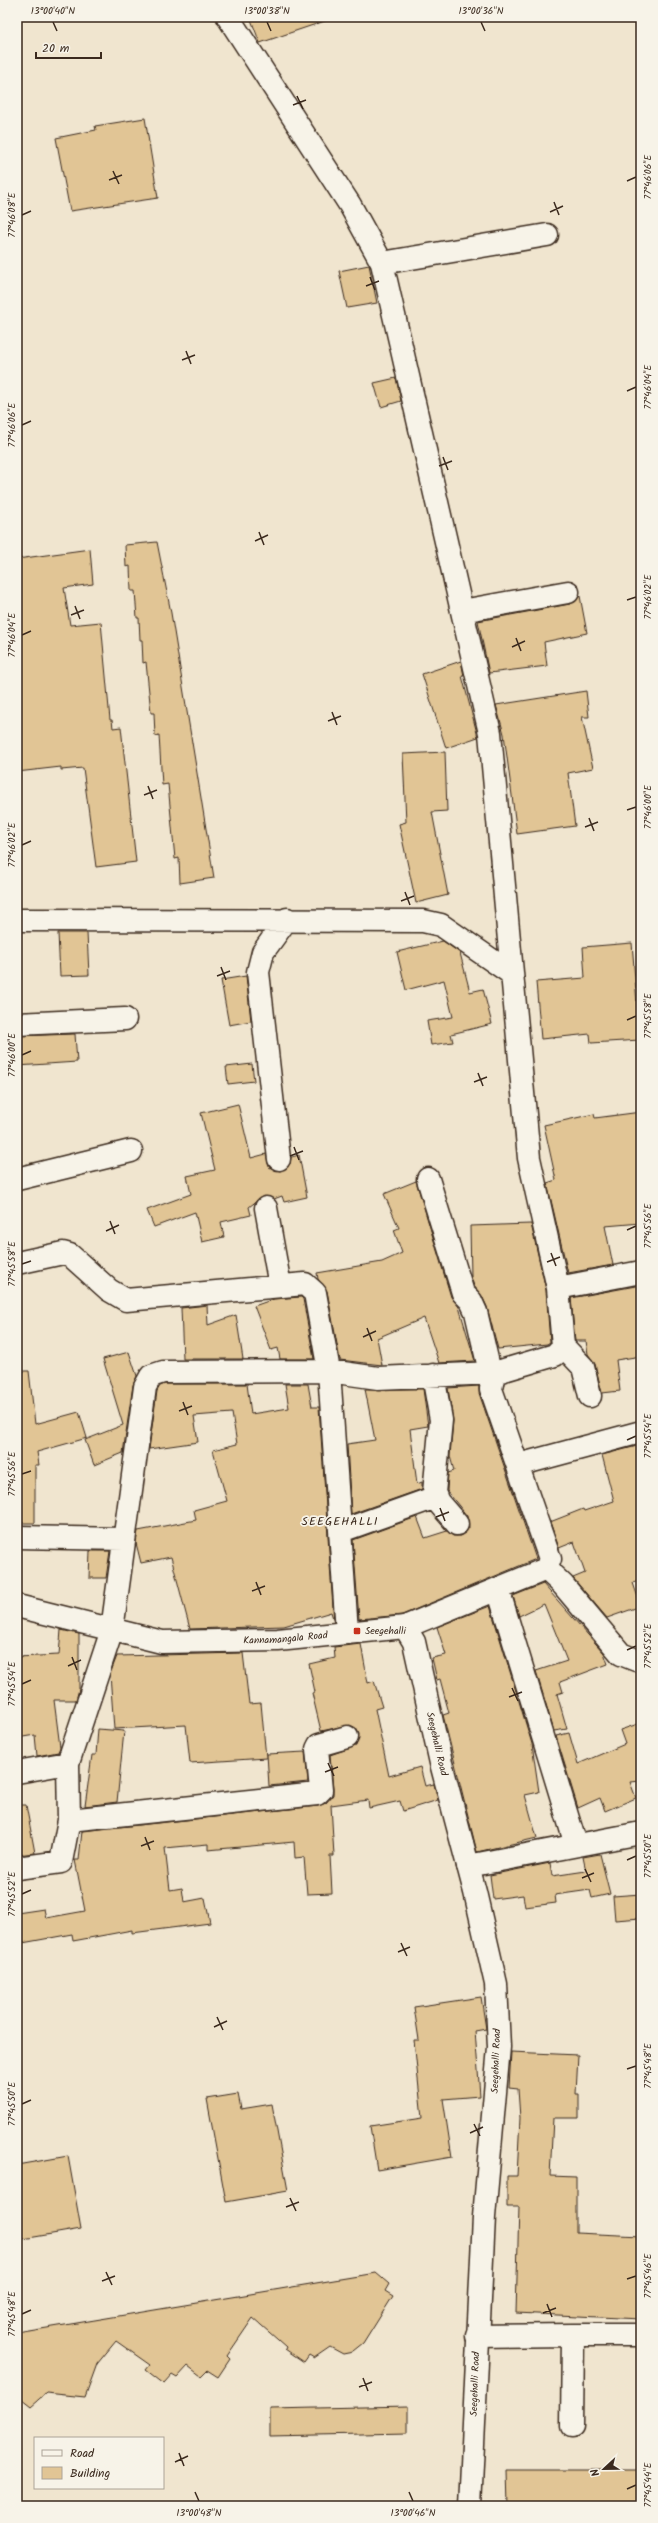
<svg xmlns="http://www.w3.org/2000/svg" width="658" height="2523" font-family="Kalam,sans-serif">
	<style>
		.building { fill: #e1c595; stroke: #3b2a1e }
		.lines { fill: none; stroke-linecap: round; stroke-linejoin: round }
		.street-casing { stroke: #3b2a1e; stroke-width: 25 }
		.secondary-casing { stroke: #3b2a1e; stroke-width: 25 }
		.street { stroke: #f7f3e8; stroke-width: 22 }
		.secondary { stroke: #f7f3e8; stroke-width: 22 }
		.ticks { fill: none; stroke: #3b2a1e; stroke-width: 1.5 }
		.poi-dot { fill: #c8321e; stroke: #f7f3e8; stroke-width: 1.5 }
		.labels { text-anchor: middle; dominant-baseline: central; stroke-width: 3.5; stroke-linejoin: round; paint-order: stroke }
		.poi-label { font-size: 10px; fill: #3b2a1e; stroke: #f7f3e8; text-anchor: start }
		.street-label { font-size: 10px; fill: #3b2a1e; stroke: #f7f3e8 }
		.quarter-label { font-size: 12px; letter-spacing: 1px; fill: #3b2a1e; stroke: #f7f3e8 }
		.neatline { fill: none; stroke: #3b2a1e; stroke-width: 1.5 }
		.ticks-label { font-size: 10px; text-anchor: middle; fill: #3b2a1e }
	</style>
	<rect width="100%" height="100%" fill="#f0e5cf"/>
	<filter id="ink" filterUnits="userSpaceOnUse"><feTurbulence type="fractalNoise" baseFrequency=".025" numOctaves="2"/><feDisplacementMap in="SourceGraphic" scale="8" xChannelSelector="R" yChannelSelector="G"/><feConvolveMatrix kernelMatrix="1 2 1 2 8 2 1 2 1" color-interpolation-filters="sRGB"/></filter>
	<g filter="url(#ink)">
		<path class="building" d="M250,17H327L328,20L260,43Z
			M145,118L158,198L70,211L56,138L96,130L95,126Z
			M369,265L377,303L347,308L339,271Z
			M396,378L401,401L381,407L374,383Z
			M157,542L171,613L214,878L180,883L179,858L175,859L168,784L162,785L159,735L155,736L154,713H151L146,662L143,663L142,640H140L139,618H137L135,591H131L130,566L126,567L125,545Z
			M90,549L93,584L64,588L70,625L101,622L110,720H112L113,728L121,727L136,862L96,867L83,768L61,770V767L17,772V559Z
			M580,596L587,633L544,642L547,666L489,673L478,621L570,604Z
			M461,661L464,676H462L478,737L446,748L422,674Z
			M586,691L589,717H582L593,768L568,773L575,826L517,834L504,734L496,705Z
			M445,752L447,811L432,812L448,895L416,903L399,824L406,822L403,754Z
			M58,933H87L89,975L60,976Z
			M443,941L460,953L470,992L483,989L492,1024L451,1034L453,1042L431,1045L427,1021L453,1017L444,980L406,990L397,952Z
			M632,943L640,1040L591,1043L590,1034L541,1039L536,982L585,978L583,947Z
			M246,976L251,1021L229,1025L221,980Z
			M75,1034L77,1062L17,1066V1036Z
			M252,1064L254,1081L228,1084L226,1067Z
			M238,1104L251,1158L266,1154L269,1167L280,1171L290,1164L291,1157L299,1155L307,1197L284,1202L282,1196L274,1199L263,1196L249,1207L251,1215L221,1222L224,1237L202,1242L195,1212L154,1227L147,1210L191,1194L187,1176L215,1170L201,1113Z
			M641,1112V1223L605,1226L613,1265L568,1273L547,1183L556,1180L544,1125L594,1114L595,1118Z
			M416,1181L451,1297L459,1307L475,1361L439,1363L424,1318L377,1338L382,1365L340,1360L327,1291L318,1279L317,1273L382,1262L402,1253L394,1230L399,1228L384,1194Z
			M531,1224L546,1290L550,1342L547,1344L498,1349L487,1307L482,1296L474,1286L471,1277L470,1226Z
			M641,1285V1356L616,1360L620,1391L602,1393L595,1364L588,1354L586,1341H575L571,1298Z
			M301,1297L303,1299L314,1359H280L278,1348L271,1350L254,1306L274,1299Z
			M207,1305L208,1325L236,1315L243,1359H183L181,1308Z
			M129,1352L137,1376L133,1385L123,1453L94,1465L85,1440L123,1425L103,1359Z
			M17,1371H29L35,1424L79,1412L87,1438L37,1452L39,1465H35V1523H17Z
			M165,1384H247L251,1414L289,1408L285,1384H308L312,1407H319L334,1622L331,1612L284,1626L190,1629L171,1557L141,1563L136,1543L138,1531L196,1520L194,1510L227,1501L213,1450L237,1444L232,1413L194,1416L198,1442L149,1449L157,1391L160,1386Z
			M479,1386V1393L536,1559L402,1615L359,1619L353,1540L417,1517L425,1538L447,1531L453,1536H460L469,1528L467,1516L447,1491L448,1473L454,1471L450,1456L453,1421L448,1388Z
			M365,1389H423L428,1426L410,1429L417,1484L422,1482V1489L351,1514L347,1444L375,1440Z
			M641,1445V1580L633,1583L641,1606L607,1618L573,1578L585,1573L574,1542L559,1548L550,1522L583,1509L584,1511L614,1501L602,1455Z
			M90,1551H110L106,1578H89Z
			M543,1584L604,1653L608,1664L560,1682L563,1692L557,1694L567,1729L554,1731L536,1671L567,1661L544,1604L519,1616L513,1596Z
			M490,1606L532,1744L539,1792L525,1795L537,1838L477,1852L443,1715L449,1713L440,1679L437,1680L432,1658L446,1655L437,1627Z
			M61,1630L79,1634V1689L76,1700H54L60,1747L58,1752L37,1756L35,1735L17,1738V1657L59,1655Z
			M361,1644L368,1683L374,1681L382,1707L375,1709L389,1776L420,1767L425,1786L434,1784L438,1800L403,1811L400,1801L369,1808L368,1800L331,1805L334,1856H330L332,1893L307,1894L304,1857L295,1858L294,1842L208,1850V1844L165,1848L170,1890L182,1888L184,1902L205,1898L210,1923L132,1933V1930L73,1941L72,1934L17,1944V1913L44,1909L46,1918L85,1911L75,1860H79L82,1831L318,1806L326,1803L333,1795V1789L330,1755L356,1746L359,1734L356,1728L350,1725L321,1731L312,1693L315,1692L309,1664L335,1658L334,1647Z
			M243,1653L249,1704L261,1703L266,1758L190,1763L186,1725L114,1729L110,1674L117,1656Z
			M641,1723V1781L630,1782L636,1798L605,1811L600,1798L578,1808L556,1736L569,1733L578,1764L625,1744L620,1730Z
			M98,1729L124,1731L117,1802L85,1806L92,1755H96Z
			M305,1752L308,1782L269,1786L267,1754Z
			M17,1805H26L35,1853L17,1855Z
			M600,1854L610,1894L592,1898L590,1890L555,1895L556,1903L525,1907L523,1895L493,1899L490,1875L550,1863L552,1876L586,1871L583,1857Z
			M641,1894V1918L615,1920L613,1896Z
			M481,1997L486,2029L475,2031L480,2096L443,2099L452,2157L377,2170L370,2126L422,2118L414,2040H419L414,2007Z
			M511,2052L578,2055L576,2094H579V2118H553L550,2176L576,2177V2233L641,2236V2319L516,2313L519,2207H507V2176H517L520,2118L518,2089L509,2088Z
			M238,2094L241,2109L272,2104L288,2191L226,2202L207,2099Z
			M68,2156L81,2229L17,2240V2165Z
			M376,2273L389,2284L385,2291L393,2296L363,2344L353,2352L343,2354L330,2347L314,2358L309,2355L304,2362L285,2349L286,2347L253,2318L227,2356L230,2359L218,2377L207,2370L201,2376L188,2366L177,2378L172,2375L164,2384L146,2370L150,2365L116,2341L97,2364L85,2397L46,2393L31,2406L17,2395V2333Z
			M408,2406V2433L270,2436V2409Z
			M507,2470H641V2506H508Z"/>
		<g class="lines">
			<defs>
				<path id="street" d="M228,17L350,205L382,263L490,733L529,1158L558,1288L563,1346L555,1355L494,1373L491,1389L550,1559L546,1569
					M382,263L547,235
					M462,611L568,592
					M17,920L423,921L441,925L512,974
					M17,1024L125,1019
					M279,1159L258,972L263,952L287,919
					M17,1179L131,1151
					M428,1179L463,1293L471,1301L476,1312L490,1372
					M266,1208L280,1286
					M17,1263L63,1253L70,1255L109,1290L126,1300L305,1284L315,1293L329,1371L347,1632
					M558,1288L641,1272
					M563,1346L583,1367L590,1396
					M433,1375L441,1420L434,1493L438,1502L457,1524
					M518,1465L641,1432
					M341,1531L436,1497
					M17,1537L123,1539
					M546,1569L563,1585L621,1654L636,1660H641
					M498,1589L576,1845
					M405,1627L546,1569
					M17,1772L68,1763
					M69,1820L317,1794L321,1790L317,1749L319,1745L347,1737
					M468,1866L641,1833
					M17,1868L61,1862L69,1820L68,1763L112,1630L145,1387L151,1376L163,1372L329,1371L378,1378L494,1373
					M477,2336L573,2335
					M572,2426L573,2335H641"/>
				<g id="secondary">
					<path id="s1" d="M17,1606L162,1642L278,1640L405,1627L414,1642L441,1763L475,1892L496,1984L499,2047L484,2217L470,2506"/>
				</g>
			</defs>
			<use href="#street" class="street-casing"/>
			<use href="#secondary" class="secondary-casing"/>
			<use href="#street" class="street"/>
			<use href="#secondary" class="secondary"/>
		</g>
	</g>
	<path class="ticks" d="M53,22L57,31M267,22L271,31M481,22L485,31M297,96L303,109M293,105L306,100M113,171L119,184M109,180L122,175M627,181L636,177M554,202L559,215M550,212L563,206M22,215L31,211M370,277L375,290M366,286L379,281M186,351L191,364M182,360L195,355M627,391L636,387M22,425L31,421M443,457L448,470M439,466L452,461M259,532L264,545M255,541L268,535M627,600L636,597M75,606L80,619M71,615L84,610M22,635L31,631M516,638L521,651M512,647L525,641M332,712L337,725M328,721L341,716M148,786L153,799M144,795L157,790M627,810L636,807M589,818L594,831M585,827L598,822M22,845L31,841M405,892L410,905M401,901L414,896M221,967L226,980M217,976L230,971M627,1020L636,1016M22,1055L31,1051M478,1073L483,1086M474,1082L487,1077M294,1147L299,1160M290,1156L303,1151M110,1221L115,1234M627,1230L636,1226M106,1231L119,1225M551,1253L556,1266M547,1262L560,1257M22,1264L31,1261M367,1328L372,1341M363,1337L376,1331M183,1402L188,1415M179,1411L192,1406M627,1440L636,1436M22,1474L31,1471M440,1508L445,1521M436,1517L449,1512M256,1582L261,1595M252,1591L265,1586M627,1650L636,1646M72,1657L77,1670M68,1666L81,1660M22,1684L31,1680M512,1688L518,1701M509,1697L522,1692M328,1763L334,1776M325,1772L338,1767M145,1837L150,1850M141,1846L154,1841M627,1860L636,1856M585,1869L591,1882M582,1878L594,1873M22,1894L31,1890M401,1943L407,1956M398,1952L410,1947M217,2017L223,2030M214,2027L227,2021M627,2069L636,2066M22,2104L31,2100M474,2124L480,2136M470,2133L483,2127M290,2198L296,2211M286,2207L299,2202M106,2272L112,2285M627,2279L636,2276M102,2281L115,2276M547,2304L552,2317M543,2313L556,2308M22,2314L31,2310M363,2378L368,2391M359,2387L372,2382M179,2453L184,2466M175,2462L188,2456M627,2489L636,2485M195,2492L199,2501M409,2492L413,2501"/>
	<rect class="poi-dot" x="353" y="1627" width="8" height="8" rx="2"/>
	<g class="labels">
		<g class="poi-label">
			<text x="365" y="1631">Seegehalli</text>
		</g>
		<g class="street-label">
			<text stroke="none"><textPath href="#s1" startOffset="273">Kannamangala Road</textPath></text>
			<text stroke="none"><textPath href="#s1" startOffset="515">Seegehalli Road</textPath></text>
			<text transform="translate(496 2061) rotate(-88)">Seegehalli Road</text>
			<text transform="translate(475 2384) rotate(-88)">Seegehalli Road</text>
		</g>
		<g class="quarter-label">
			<text x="340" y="1521">SEEGEHALLI</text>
		</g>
	</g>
	<rect width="658" height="2523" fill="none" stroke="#f7f3e8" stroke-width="44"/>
	<rect x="34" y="2437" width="130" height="52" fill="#f7f3e8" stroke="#aca397"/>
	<rect x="42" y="2450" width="20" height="6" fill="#f7f3e8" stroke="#aca397"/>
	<text x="70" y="2457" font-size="12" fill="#3b2a1e">Road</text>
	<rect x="42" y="2467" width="20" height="12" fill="#e1c595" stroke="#aca397"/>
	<text x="70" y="2477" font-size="12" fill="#3b2a1e">Building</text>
	<g transform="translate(604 2469) rotate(248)" stroke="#f7f3e8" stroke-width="3" paint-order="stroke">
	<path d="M0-3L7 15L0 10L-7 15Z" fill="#3b2a1e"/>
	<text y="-6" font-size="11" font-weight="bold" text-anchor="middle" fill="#3b2a1e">N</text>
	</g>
	<path d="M36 52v6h65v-6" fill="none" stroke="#3b2a1e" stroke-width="2"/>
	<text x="42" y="52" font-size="12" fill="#3b2a1e" stroke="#f7f3e8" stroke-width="3" paint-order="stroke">20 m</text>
	<rect x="22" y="22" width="614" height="2479" class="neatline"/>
	<g class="ticks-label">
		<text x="53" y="14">13°00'40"N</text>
		<text x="267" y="14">13°00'38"N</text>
		<text x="481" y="14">13°00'36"N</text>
		<text transform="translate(647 177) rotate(-90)" y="4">77°46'06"E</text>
		<text transform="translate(11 215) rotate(-90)" y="4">77°46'08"E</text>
		<text transform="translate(647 387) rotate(-90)" y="4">77°46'04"E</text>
		<text transform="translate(11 425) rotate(-90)" y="4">77°46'06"E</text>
		<text transform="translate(647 597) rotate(-90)" y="4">77°46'02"E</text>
		<text transform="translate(11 635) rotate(-90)" y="4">77°46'04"E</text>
		<text transform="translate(647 807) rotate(-90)" y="4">77°46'00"E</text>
		<text transform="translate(11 845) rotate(-90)" y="4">77°46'02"E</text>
		<text transform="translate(647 1016) rotate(-90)" y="4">77°45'58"E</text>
		<text transform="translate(11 1055) rotate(-90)" y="4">77°46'00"E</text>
		<text transform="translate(647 1226) rotate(-90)" y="4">77°45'56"E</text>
		<text transform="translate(11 1264) rotate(-90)" y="4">77°45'58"E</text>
		<text transform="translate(647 1436) rotate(-90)" y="4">77°45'54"E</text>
		<text transform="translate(11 1474) rotate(-90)" y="4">77°45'56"E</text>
		<text transform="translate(647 1646) rotate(-90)" y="4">77°45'52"E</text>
		<text transform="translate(11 1684) rotate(-90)" y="4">77°45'54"E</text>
		<text transform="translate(647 1856) rotate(-90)" y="4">77°45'50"E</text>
		<text transform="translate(11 1894) rotate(-90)" y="4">77°45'52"E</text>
		<text transform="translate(647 2066) rotate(-90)" y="4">77°45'48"E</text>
		<text transform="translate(11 2104) rotate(-90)" y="4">77°45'50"E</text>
		<text transform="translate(647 2276) rotate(-90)" y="4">77°45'46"E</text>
		<text transform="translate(11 2314) rotate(-90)" y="4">77°45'48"E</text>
		<text transform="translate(647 2485) rotate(-90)" y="4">77°45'44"E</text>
		<text x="199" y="2516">13°00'48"N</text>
		<text x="413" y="2516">13°00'46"N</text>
	</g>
</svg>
